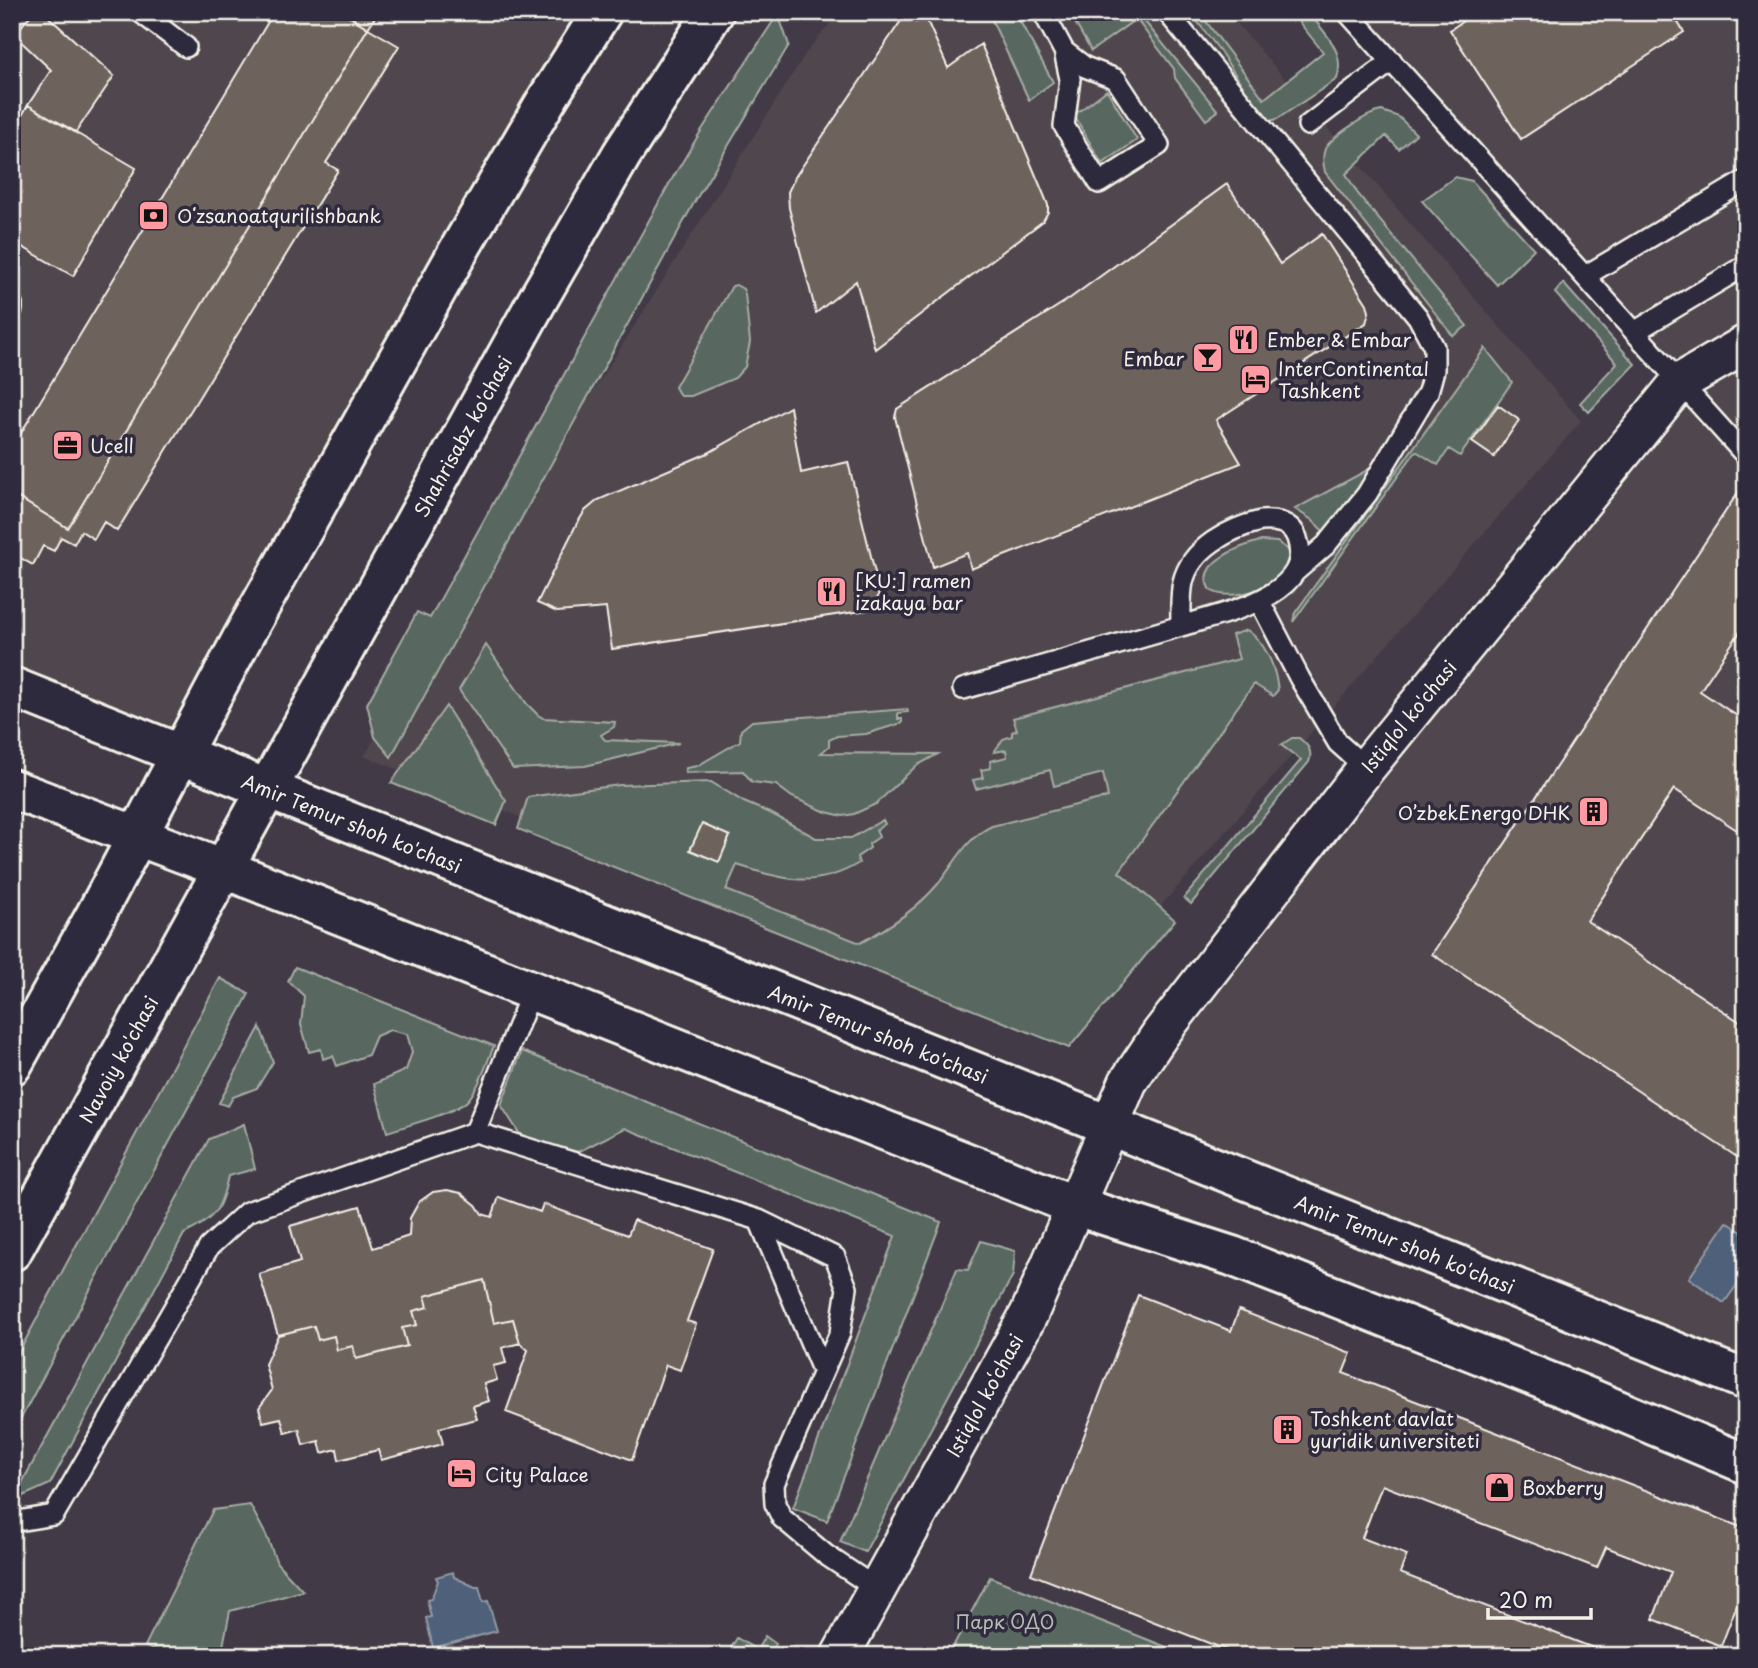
<svg xmlns="http://www.w3.org/2000/svg" width="1758" height="1668" font-family="'Playpen Sans',sans-serif">
	<style>
		.built { fill: #4f474e }
		.green { fill: #586860; stroke: #a6aca4; stroke-width: 2 }
		.water { fill: #50607a; stroke: #929aa6; stroke-width: 2 }
		.building { fill: #6e625d; stroke: #f4f1e8; stroke-width: 2 }
		.lines { fill: none; stroke-linecap: round; stroke-linejoin: round }
		.lane-casing { stroke: #f4f1e8; stroke-width: 24 }
		.street-casing { stroke: #f4f1e8; stroke-width: 42 }
		.primary-casing { stroke: #f4f1e8; stroke-width: 44 }
		.lane { stroke: #2f2a3d; stroke-width: 19 }
		.street { stroke: #2f2a3d; stroke-width: 37 }
		.primary { stroke: #2f2a3d; stroke-width: 38 }
		.labels { text-anchor: middle; dominant-baseline: central; stroke-width: 7; stroke-linejoin: round; paint-order: stroke }
		.poi-label { font-size: 19px; fill: #f4f1e8; stroke: #2f2a3d; text-anchor: start }
		.street-label { font-size: 19px; fill: #f4f1e8; stroke: #2f2a3d }
		.park-label { font-size: 19px; fill: #b6bab2; stroke: #2f2a3d }
	</style>
	<rect width="100%" height="100%" fill="#423b47"/>
	<filter id="ink" filterUnits="userSpaceOnUse"><feTurbulence type="fractalNoise" baseFrequency=".0143" numOctaves="2"/><feDisplacementMap in="SourceGraphic" scale="14" xChannelSelector="R" yChannelSelector="G"/><feConvolveMatrix kernelMatrix="1 2 1 2 8 2 1 2 1" color-interpolation-filters="sRGB"/></filter>
	<g filter="url(#ink)">
		<path class="built" d="M12,12H602L181,753L12,687Z
			M839,12H1227L1581,421L1057,1026L364,756L806,53Z
			M1347,12H1746V1380L1110,1125L1678,383Z"/>
		<path class="green" d="M988,12H1015L1053,82L1029,100Z
			M1069,12H1137L1218,111L1206,120L1175,78L1174,69L1136,19L1091,51Z
			M1190,12H1199L1264,99L1323,52L1291,12H1308C1324,32 1346,51 1337,79L1277,119L1266,122L1220,51Z
			M778,14L789,45L695,201L391,757L375,737L367,704L417,612L430,618L669,184L701,131Z
			M1107,90L1137,140L1102,164L1074,115Z
			M1382,111L1399,117L1416,134L1399,149L1386,136L1346,174L1358,194L1467,326L1453,336L1325,172C1323,164 1322,156 1325,149C1331,137 1369,112 1382,111Z
			M1455,177L1472,181L1534,249L1497,285L1422,201Z
			M1563,283L1635,364L1589,412L1580,403L1617,363L1555,293Z
			M736,285L743,289L745,294L750,342L745,367L735,378L691,396H680L675,387L732,286Z
			M1485,348L1512,382L1460,456L1449,449L1438,465L1416,451L1293,622L1295,613Z
			M1371,468L1373,470L1326,534L1312,520L1295,509Z
			M1260,541L1277,542L1289,550C1295,583 1234,605 1210,590C1193,563 1241,546 1260,541Z
			M1247,630C1267,644 1275,666 1278,690L1273,696L1254,684L1119,872L1175,920L1069,1048L518,829L528,797L620,785L711,782L744,802L774,815L816,838H851L883,820L885,824L876,830L879,837L869,844L870,848L857,857L859,863C815,890 782,879 737,865L726,890L860,943C888,928 916,910 937,885C956,863 964,839 992,826L1108,797L1103,773L1054,786L1050,770L976,789L973,780L983,778L981,770L991,768L990,761L1007,757L1006,750L994,752L1003,739L1012,736V732L1017,730L1013,718L1239,659L1232,635Z
			M486,645L527,704L538,715L543,718L615,722L614,727L601,735L605,740L679,743L585,766L513,769L459,690Z
			M446,706L506,801L496,825L391,783Z
			M907,709L908,712L898,713V719H902V723L866,734L837,736L829,740V746L821,753L938,754L916,766L876,804L854,814L843,816L826,812L792,797L776,785L752,782L743,771L685,773L686,768L697,766L740,741L741,730L752,721Z
			M1292,738H1299C1308,745 1313,751 1309,762L1191,904L1184,898L1301,760L1281,745Z
			M295,967L494,1046C486,1064 480,1086 468,1100C456,1113 405,1126 387,1132L374,1084L406,1070L412,1052L407,1034L390,1030L376,1036L368,1055L337,1066L333,1056L323,1059L321,1049L309,1052L301,1024L304,996L288,981Z
			M220,978L249,994L12,1435V1365Z
			M260,1027L273,1062L257,1088L233,1097L228,1106L219,1103Z
			M522,1051L941,1222L827,1521L793,1508L895,1236L625,1128L578,1152L523,1139L501,1105Z
			M244,1124L255,1169L228,1176C221,1210 215,1219 184,1234L50,1484L12,1501L209,1139Z
			M981,1241L1015,1251L1013,1275L865,1552L840,1542L957,1269L968,1270Z
			M250,1505L266,1535L277,1563L303,1591L230,1611L221,1656H164L145,1646L213,1510Z
			M990,1577L1189,1656H948Z
			M765,1636L776,1644L770,1656H726L737,1638L757,1650Z"/>
		<path class="water" d="M1727,1222L1746,1235V1272L1724,1303L1689,1278Z
			M453,1572L454,1577L475,1587H479L483,1602L488,1601L497,1631L433,1648L426,1618L431,1617L427,1600L431,1599L438,1581L436,1577Z"/>
		<path class="building" d="M33,12H43L114,76L76,132L28,105L51,70L14,35Z
			M274,12H343L368,28L68,528L12,494V448Z
			M343,12H378L368,28Z
			M907,12H911L916,22L925,16L948,68L981,44L1044,195L1048,205V212L1043,221L875,349L856,281L816,313L789,208L788,192L795,177Z
			M1476,12H1671L1684,32L1521,139L1450,30Z
			M368,28L399,46L326,163L338,170L117,531L104,522L94,539L81,531L74,544L61,537L54,551L43,546L33,565L12,553V494L68,528Z
			M28,105L136,168L73,276L12,241V133Z
			M1227,184L1280,264L1322,234L1367,304L1369,312L1366,323L1216,420L1241,463L971,569L967,553L933,567L895,417L897,409L1069,299Z
			M1498,405L1519,420L1494,457L1472,442Z
			M790,407L801,473L848,462L879,589L877,602L873,607L868,610L612,649L606,608L557,612L537,603L576,525L585,511L598,500L708,453Z
			M1739,491L1746,496V623L1700,691L1746,722V836L1674,789L1587,921L1746,1026V1163L1432,954Z
			M702,824L730,836L719,862L690,850Z
			M447,1190L461,1193L476,1205L482,1214L492,1217L499,1197L540,1212L543,1204L628,1235L634,1220L713,1249L687,1321L696,1324L680,1370L666,1365L632,1460L506,1412L528,1350L520,1343L513,1319L494,1323L484,1280L425,1296L428,1307L413,1311L417,1325L402,1328L407,1346L356,1359L353,1346L337,1350L334,1336L318,1340L314,1326L278,1335L259,1274L300,1262L290,1226L360,1206L373,1248L409,1236L410,1218L419,1202L433,1192Z
			M484,1280L494,1323L513,1319L520,1343L502,1348L506,1363L493,1366L497,1380L484,1384L489,1401L473,1406L477,1419L439,1428L443,1444L381,1460L378,1450L339,1460L337,1449L322,1453L319,1441L303,1445L299,1429L285,1433L281,1418L263,1422L259,1408L272,1390L265,1364L278,1335L314,1326L318,1340L334,1336L337,1350L353,1346L356,1359L407,1346L402,1328L417,1325L413,1311L428,1307L425,1296Z
			M1138,1295L1231,1331L1239,1310L1351,1353L1343,1373L1746,1529V1581L1721,1646L1653,1619L1671,1572L1606,1547L1597,1568L1382,1485L1362,1538L1407,1555L1400,1573L1614,1656H1242L1031,1574Z"/>
		<g class="lines">
			<defs>
				<path id="lane" d="M140,12L186,47
					M1043,12L1064,51L1070,79L1064,126L1099,183L1159,145L1116,79L1085,67L1064,51
					M1167,12L1418,317L1434,347V370L1428,392L1367,494L1326,545L1296,571
					M1347,12L1746,456
					M1308,125L1392,61
					M1585,276L1746,180
					M12,304V309
					M1636,331L1746,265
					M1261,521C1276,520 1291,522 1297,538C1317,597 1219,614 1181,626C1181,612 1180,596 1183,582C1191,548 1230,528 1261,521Z
					M1260,602L1300,679L1338,743L1366,768
					M963,689L1181,626
					M475,1132L759,1220L835,1257L847,1288L840,1333L774,1484L775,1504L782,1518L826,1555L877,1589
					M759,1220L823,1372
					M12,1522L54,1515L209,1247L247,1212L475,1132L532,991"/>
				<g id="street">
					<path id="s1" d="M840,1656L1029,1314L1128,1082L1161,1033L1366,768L1679,383L1746,344"/>
				</g>
				<g id="primary">
					<path id="s2" d="M12,687L1746,1380"/>
					<path d="M12,789L222,868L1076,1206L1232,1256L1582,1395L1746,1464"/>
					<path d="M12,1065L95,916L243,637L459,250L546,101L602,12"/>
					<path id="s3" d="M12,1251L537,301L622,154L714,12"/>
				</g>
			</defs>
			<use href="#lane" class="lane-casing"/>
			<use href="#street" class="street-casing"/>
			<use href="#primary" class="primary-casing"/>
			<use href="#lane" class="lane"/>
			<use href="#street" class="street"/>
			<use href="#primary" class="primary"/>
		</g>
	</g>
	<defs>
		<symbol id="bank-square" viewBox="-11 -11 22 22"><rect x="-9" y="-9" width="18" height="18" rx="4" fill="#ff9aa2" stroke="#2f2a3d"/><path d="M-6-4H6V4H-6ZM0-2.3a2.3 2.3 0 1 0 0 4.6a2.3 2.3 0 1 0 0-4.6Z" fill="#111"/></symbol>
		<symbol id="restaurant-square" viewBox="-11 -11 22 22"><rect x="-9" y="-9" width="18" height="18" rx="4" fill="#ff9aa2" stroke="#2f2a3d"/><path d="M-5-6h1v4h1v-4h1v4h1v-4h1v5L-1.5 .5V6h-2V.5L-5-1ZM5-6V6H3V1.5H1.5Q1.5-4 5-6Z" fill="#111"/></symbol>
		<symbol id="bar-square" viewBox="-11 -11 22 22"><rect x="-9" y="-9" width="18" height="18" rx="4" fill="#ff9aa2" stroke="#2f2a3d"/><path d="M-6-5H6L.8 .8V4.5H3.5V6h-7V4.5H-.8V.8Z" fill="#111"/></symbol>
		<symbol id="hotel-square" viewBox="-11 -11 22 22"><rect x="-9" y="-9" width="18" height="18" rx="4" fill="#ff9aa2" stroke="#2f2a3d"/><path d="M-6-4.5h1.5V1H6V5H4.5V3h-9V5H-6ZM-4 0a1.8 1.8 0 1 1 3.6 0ZM.5 0V-2.5h3Q6-2.5 6 0Z" fill="#111"/></symbol>
		<symbol id="office-square" viewBox="-11 -11 22 22"><rect x="-9" y="-9" width="18" height="18" rx="4" fill="#ff9aa2" stroke="#2f2a3d"/><path d="M-6-3h4V-5.5h4V-3h4V5H-6ZM-1-4.5V-3h2v-1.5ZM-6 0V1H6V0Z" fill="#111"/></symbol>
		<symbol id="building-square" viewBox="-11 -11 22 22"><rect x="-9" y="-9" width="18" height="18" rx="4" fill="#ff9aa2" stroke="#2f2a3d"/><path d="M-4-6H4V6H1V3H-1V6H-4ZM-2.5-4.3h1.7v1.8h-1.7ZM.8-4.3h1.7v1.8H.8ZM-2.5-1h1.7V.8h-1.7ZM.8-1h1.7V.8H.8Z" fill="#111"/></symbol>
		<symbol id="shop-square" viewBox="-11 -11 22 22"><rect x="-9" y="-9" width="18" height="18" rx="4" fill="#ff9aa2" stroke="#2f2a3d"/><path d="M-5-2.5h2.3a2.7 3.5 0 0 1 5.4 0H5L5.5 6h-11ZM-1.5-2.5h3a1.5 2.3 0 0 0-3 0Z" fill="#111"/></symbol>
	</defs>
	<g fill-rule="evenodd">
		<use href="#bank-square" x="136" y="198" width="35" height="35"/>
		<use href="#restaurant-square" x="1226" y="322" width="35" height="35"/>
		<use href="#bar-square" x="1190" y="340" width="35" height="35"/>
		<use href="#hotel-square" x="1238" y="362" width="35" height="35"/>
		<use href="#office-square" x="50" y="428" width="35" height="35"/>
		<use href="#restaurant-square" x="814" y="574" width="35" height="35"/>
		<use href="#building-square" x="1576" y="794" width="35" height="35"/>
		<use href="#building-square" x="1270" y="1412" width="35" height="35"/>
		<use href="#hotel-square" x="444" y="1456" width="35" height="35"/>
		<use href="#shop-square" x="1482" y="1470" width="35" height="35"/>
	</g>
	<g class="labels">
		<g class="poi-label">
			<text x="177" y="215">Oʻzsanoatqurilishbank</text>
			<text x="1267" y="339">Ember &amp; Embar</text>
			<text x="1184" y="358" text-anchor="end">Embar</text>
			<text x="1278" y="368">InterContinental<tspan x="1278" dy="22">Tashkent</tspan></text>
			<text x="90" y="445">Ucell</text>
			<text x="855" y="580">[KU:] ramen<tspan x="855" dy="22">izakaya bar</tspan></text>
			<text x="1570" y="812" text-anchor="end">O’zbekEnergo DHK</text>
			<text x="1310" y="1418">Toshkent davlat<tspan x="1310" dy="22">yuridik universiteti</tspan></text>
			<text x="485" y="1474">City Palace</text>
			<text x="1522" y="1487">Boxberry</text>
		</g>
		<g class="street-label">
			<text stroke="none"><textPath href="#s3" startOffset="931">Shahrisabz ko'chasi</textPath></text>
			<text stroke="none"><textPath href="#s1" startOffset="1104">Istiqlol ko'chasi</textPath></text>
			<text stroke="none"><textPath href="#s2" startOffset="366">Amir Temur shoh ko'chasi</textPath></text>
			<text stroke="none"><textPath href="#s2" startOffset="933">Amir Temur shoh ko'chasi</textPath></text>
			<text stroke="none"><textPath href="#s3" startOffset="219">Navoiy ko'chasi</textPath></text>
			<text stroke="none"><textPath href="#s2" startOffset="1500">Amir Temur shoh ko'chasi</textPath></text>
			<text stroke="none"><textPath href="#s1" startOffset="298">Istiqlol ko‘chasi</textPath></text>
		</g>
		<g class="park-label">
			<text x="1005" y="1621">Парк ОДО</text>
		</g>
	</g>
	<rect width="1758" height="1668" fill="none" stroke="#2f2a3d" stroke-width="42"/>
	<rect x="21" y="21" width="1716" height="1626" fill="none" stroke="#f4f1e8" stroke-width="2.5" filter="url(#ink)"/>
	<path d="M1488 1608v10h103v-10" fill="none" stroke="#f4f1e8" stroke-width="3.5"/>
	<text x="1499" y="1608" font-size="21" fill="#f4f1e8" stroke="#2f2a3d" stroke-width="5" paint-order="stroke">20 m</text>
</svg>
